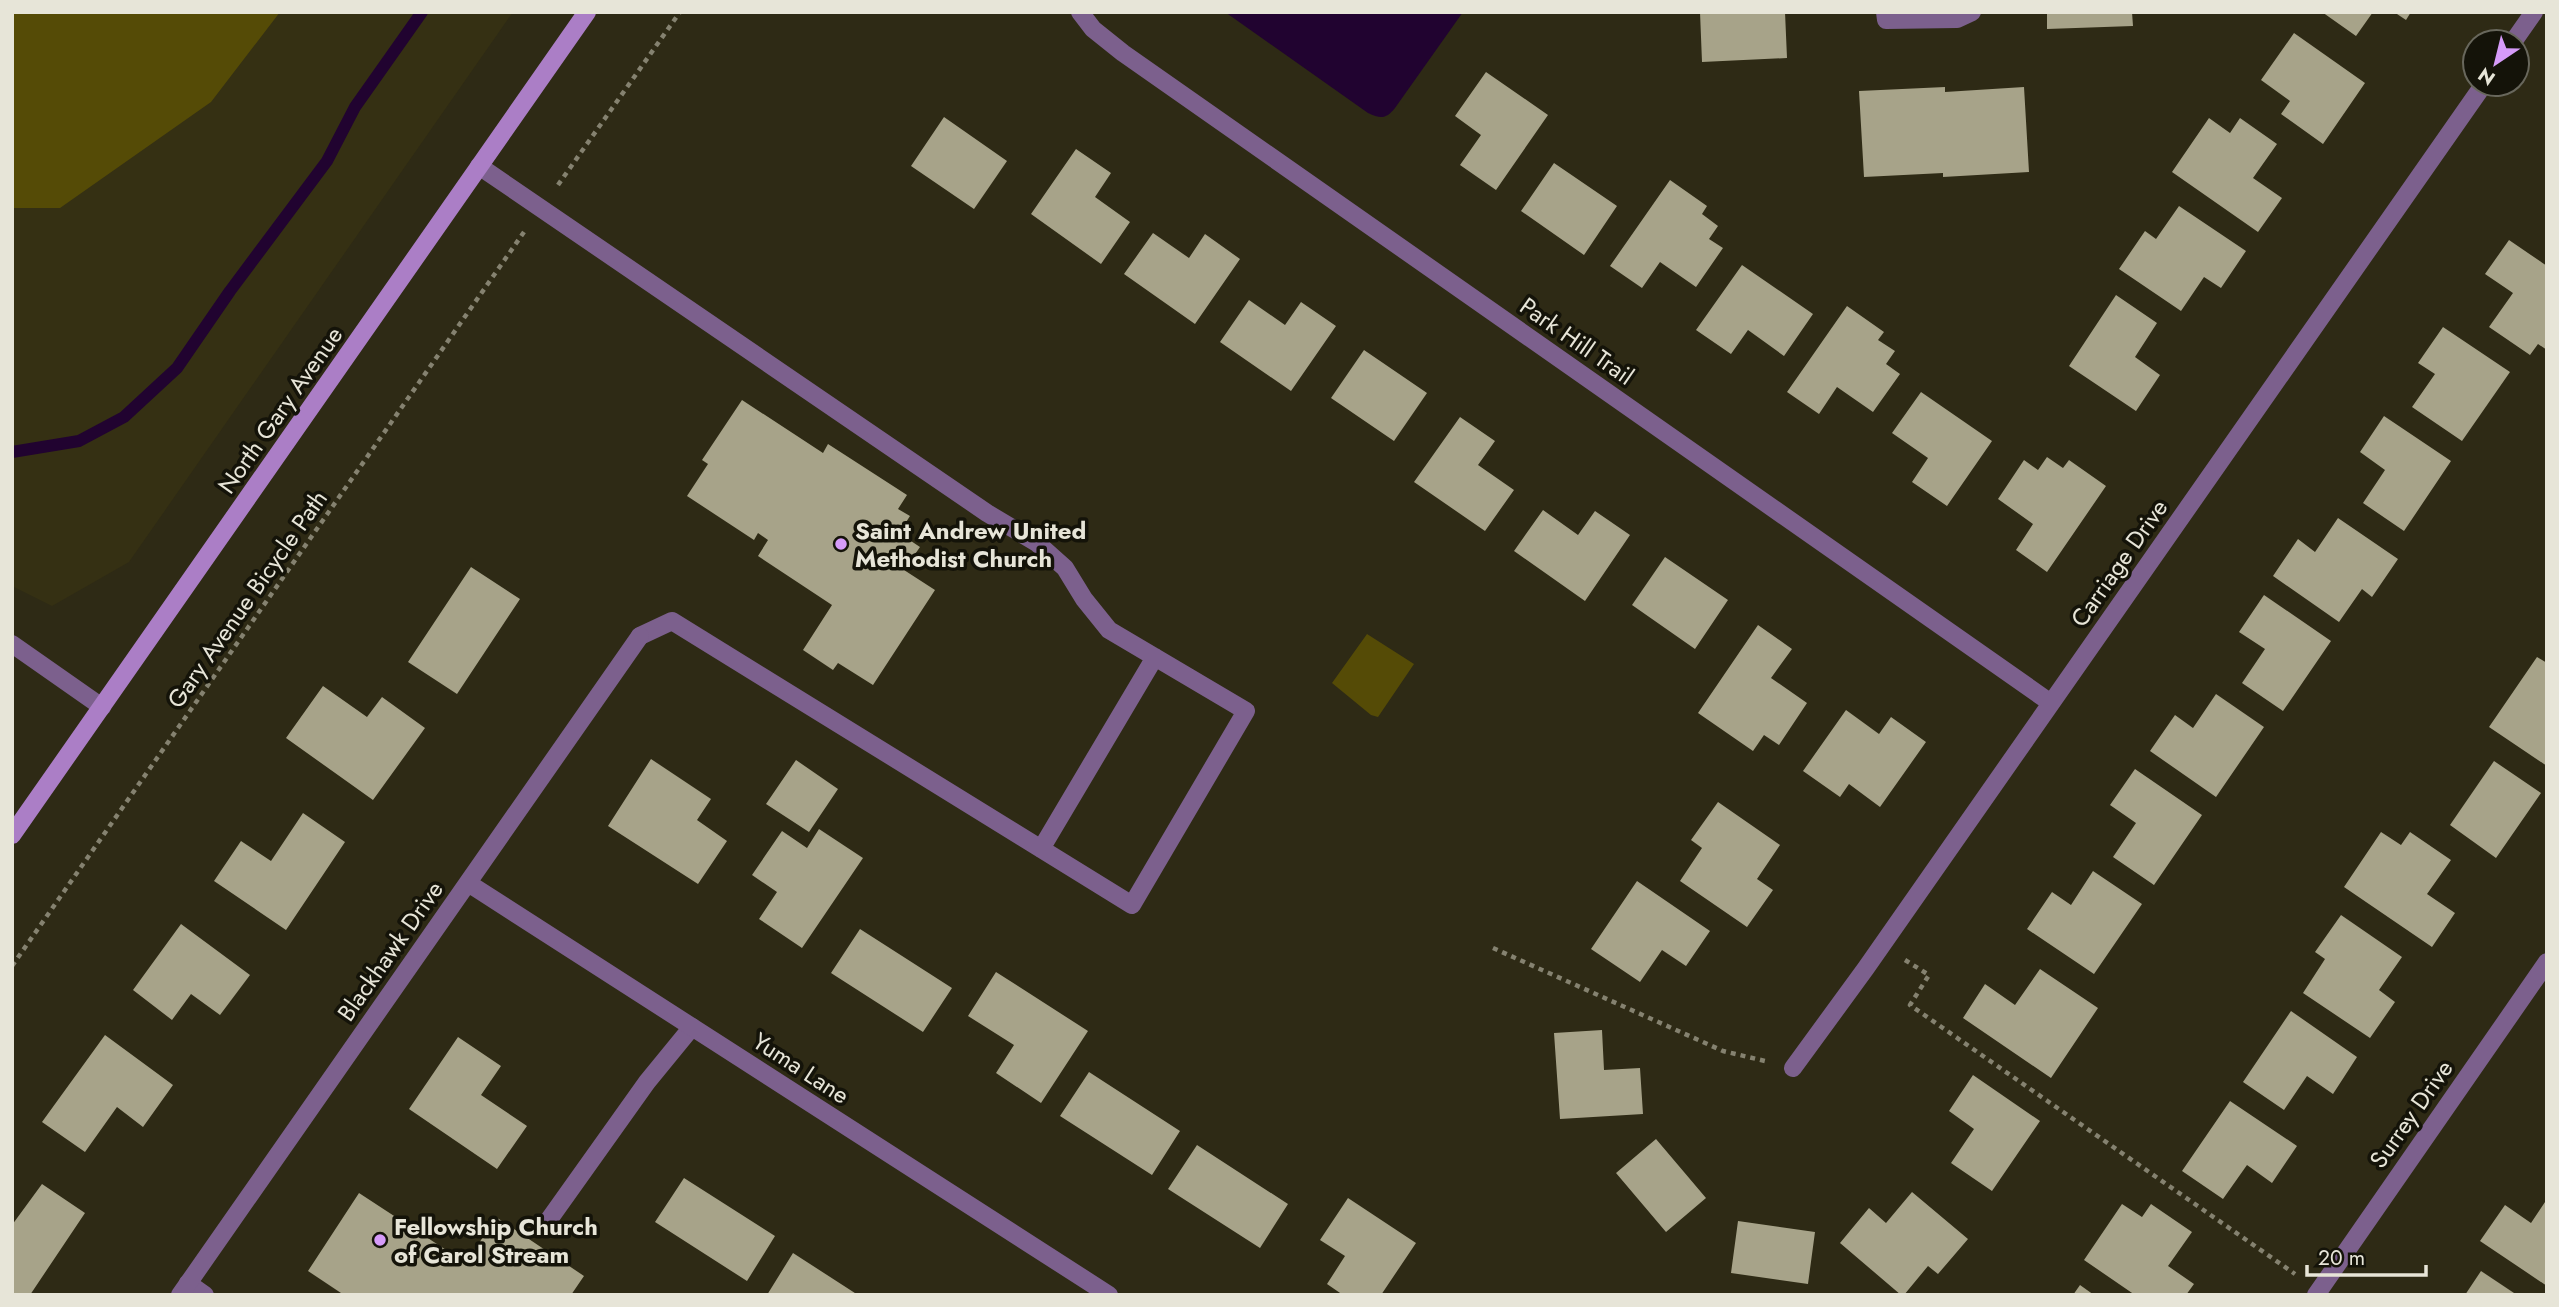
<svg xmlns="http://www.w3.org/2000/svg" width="2559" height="1307" font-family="Jost,sans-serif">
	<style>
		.built { fill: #353013 }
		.green { fill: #554b06 }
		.water { fill: #210330 }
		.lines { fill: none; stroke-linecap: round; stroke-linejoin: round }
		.stream { stroke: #210330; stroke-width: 12 }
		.building { fill: #a7a389 }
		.path { stroke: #858270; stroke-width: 4.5; stroke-dasharray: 5 5; stroke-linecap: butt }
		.lane { stroke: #7c608d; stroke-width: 18 }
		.street { stroke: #7c608d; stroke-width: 18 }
		.secondary { stroke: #ab7ec6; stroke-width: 18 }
		.poi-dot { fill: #d69bf9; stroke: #141309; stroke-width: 2.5 }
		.labels { text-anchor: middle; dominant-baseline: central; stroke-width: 7; stroke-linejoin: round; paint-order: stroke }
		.street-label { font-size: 24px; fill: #e7e5d8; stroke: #141309 }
		.poi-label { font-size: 24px; font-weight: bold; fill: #e7e5d8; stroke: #141309; text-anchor: start }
	</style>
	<rect width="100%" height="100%" fill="#2e2a15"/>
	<path class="built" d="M12,12H513L129,562L52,606L12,586Z"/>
	<path class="green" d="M12,12H280L211,102L60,208H12Z
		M1367,634L1414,664L1378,717L1371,715L1332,683Z"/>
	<path class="water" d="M1225,12H1463L1395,108C1386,119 1381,119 1368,113Z"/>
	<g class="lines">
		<path class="stream" d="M12,452L79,441L124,417L177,368L230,291L327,161L355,107L422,12"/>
	</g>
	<path class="building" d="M1700,12H1785L1787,58L1702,62Z
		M2047,12H2132L2133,26L2047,29Z
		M2322,12H2373L2356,36Z
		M2394,12H2411L2406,20Z
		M2294,33L2365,83L2323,144L2281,114L2290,101L2261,80Z
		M1486,72L1548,115L1496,190L1460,165L1481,135L1455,116Z
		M1945,87V92L2024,87L2029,172L1943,177V173L1864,177L1859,91Z
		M944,117L1007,161L974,209L911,166Z
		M2209,118L2230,133L2240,118L2277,144L2253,178L2282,198L2258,232L2172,172Z
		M1076,149L1111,173L1095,197L1130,222L1101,264L1031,214Z
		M1554,163L1617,206L1584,255L1521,211Z
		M1670,180L1707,206L1702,214L1718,226L1709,239L1723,248L1696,287L1660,262L1642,288L1610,266Z
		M2179,206L2246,251L2221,288L2204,277L2181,311L2119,269L2145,231L2156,239Z
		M1153,233L1189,258L1205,234L1240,259L1195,324L1124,274Z
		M2509,240L2547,266V350L2538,344L2530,355L2489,327L2513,293L2485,274Z
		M1742,265L1813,314L1784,356L1748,330L1731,354L1696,330Z
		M2116,295L2157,323L2135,357L2160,375L2136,411L2069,366Z
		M1249,300L1285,325L1301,302L1336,326L1291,391L1220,342Z
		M1847,306L1884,332L1878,340L1895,351L1886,364L1900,374L1873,412L1837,387L1819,414L1787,392Z
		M2443,327L2510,372L2462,441L2412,407L2435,374L2418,363Z
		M1364,350L1427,393L1394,441L1331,398Z
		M1921,392L1992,441L1947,506L1912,482L1928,458L1892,433Z
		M742,400L823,453L828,444L907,495L898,509L910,516L899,533L920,547L904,570L935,590L873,685L838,663L833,670L803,650L832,605L758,556L768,540L758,533L754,540L687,496L708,464L702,460Z
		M2384,416L2451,461L2404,531L2363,503L2385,470L2360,452Z
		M1460,417L1495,441L1478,465L1514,490L1485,531L1414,482Z
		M2047,457L2063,468L2069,460L2106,486L2047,572L2016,550L2033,524L1998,499L2024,460L2038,470Z
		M1543,510L1578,535L1595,511L1630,535L1585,601L1514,551Z
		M2338,518L2398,559L2372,597L2362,589L2339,622L2273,576L2298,539L2315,552Z
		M1665,557L1728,600L1695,649L1632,605Z
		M471,567L520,599L457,694L408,662Z
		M2264,595L2331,641L2283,711L2242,683L2265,649L2239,632Z
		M1758,625L1792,649L1771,678L1807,703L1779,745L1764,735L1753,751L1698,713Z
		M2537,657L2547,663V766L2489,727Z
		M323,686L367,717L382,697L425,728L373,800L286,738Z
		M2216,694L2264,727L2216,797L2150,751L2175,715L2193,728Z
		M1846,710L1879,734L1891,717L1926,742L1880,807L1849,784L1840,797L1803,771Z
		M651,759L711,799L697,820L727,841L698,884L608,826Z
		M796,760L838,789L809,832L766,804Z
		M2494,761L2541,793L2496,858L2450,825Z
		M2135,769L2202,815L2154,885L2113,857L2136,823L2110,805Z
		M1718,802L1780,845L1757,879L1773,890L1747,927L1680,881L1702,848L1691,840Z
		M303,813L345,842L286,930L214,881L241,841L271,861Z
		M819,829L863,858L802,948L759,919L777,892L752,875L782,831L807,848Z
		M2381,832L2401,845L2410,832L2451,860L2427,894L2455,913L2432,947L2344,887Z
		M2093,871L2142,904L2094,974L2027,929L2052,892L2071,905Z
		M1637,881L1710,931L1686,966L1662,950L1640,982L1591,949Z
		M2341,915L2402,957L2379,990L2395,1002L2370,1038L2303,993L2325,959L2315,952Z
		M181,924L250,975L220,1015L191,994L172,1020L133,990Z
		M860,929L952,988L923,1032L831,973Z
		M2040,969L2098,1008L2051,1078L1963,1018L1985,984L2015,1005Z
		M996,972L1088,1031L1041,1103L996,1073L1014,1045L968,1016Z
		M2291,1011L2357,1057L2333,1094L2307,1076L2284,1110L2243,1082Z
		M1602,1030L1604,1070L1640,1068L1643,1114L1560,1119L1554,1033Z
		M105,1035L173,1085L143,1127L117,1107L85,1152L42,1122Z
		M458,1037L501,1066L481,1095L527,1126L497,1169L409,1109Z
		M1089,1072L1180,1131L1152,1175L1060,1116Z
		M1973,1075L2040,1121L1992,1191L1951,1163L1974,1129L1949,1111Z
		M2230,1101L2297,1146L2272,1183L2247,1165L2223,1199L2182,1171Z
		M1656,1139L1706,1198L1666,1232L1616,1173Z
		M1197,1145L1288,1204L1260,1248L1168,1189Z
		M684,1178L775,1236L747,1281L655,1222Z
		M42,1184L85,1213L30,1295H12V1225Z
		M1912,1192L1968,1239L1938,1274L1928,1266L1904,1295H1901L1840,1243L1869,1208L1886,1223Z
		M359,1193L466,1263L496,1217L584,1276L571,1295H344L308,1271Z
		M1348,1198L1416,1243L1381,1295H1343L1327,1284L1345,1256L1320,1240Z
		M2547,1199V1286L2480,1241L2505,1205L2531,1223Z
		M2122,1204L2142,1217L2151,1204L2192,1232L2168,1266L2194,1284L2186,1295H2135L2084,1260Z
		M1738,1221L1815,1232L1808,1284L1731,1273Z
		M793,1253L858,1295H767Z
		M2481,1271L2517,1295H2465Z
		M2080,1285L2094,1295H2073Z"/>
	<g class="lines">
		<path class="path" d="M558,185L680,12
			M1493,948L1723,1051L1765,1061
			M1905,960L1929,975L1910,1005L2295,1274
			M12,966L524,232"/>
		<path class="lane" d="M1885,12L1886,20L1957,19L1972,12
			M479,166L987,513L1037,543L1065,568L1084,599L1109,630L1246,711L1132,905L672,621L640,636
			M1041,849L1155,657
			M548,1221L647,1082L692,1027
			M188,1283L205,1295"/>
		<path class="street" d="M1080,12L1093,29L1123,53L2051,703
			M2513,42L2534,12
			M12,644L102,707
			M468,883L1109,1295
			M1793,1068L1866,968L2484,84
			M180,1295L640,636
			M2316,1295L2547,962"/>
		<path class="secondary" d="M12,835L587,12"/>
	</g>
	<g class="poi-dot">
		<circle cx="841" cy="544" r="7"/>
		<circle cx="380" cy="1240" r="7"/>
	</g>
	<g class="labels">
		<g class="street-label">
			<text transform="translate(1577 341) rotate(35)">Park Hill Trail</text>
			<text transform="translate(280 410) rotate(-55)">North Gary Avenue</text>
			<text transform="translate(2119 563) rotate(-55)">Carriage Drive</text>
			<text transform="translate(247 599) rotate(-55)">Gary Avenue Bicycle Path</text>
			<text transform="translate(390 951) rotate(-55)">Blackhawk Drive</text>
			<text transform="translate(801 1068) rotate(33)">Yuma Lane</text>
			<text transform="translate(2411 1114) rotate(-55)">Surrey Drive</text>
		</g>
		<g class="poi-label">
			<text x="855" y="530">Saint Andrew United<tspan x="855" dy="28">Methodist Church</tspan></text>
			<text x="394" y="1226">Fellowship Church<tspan x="394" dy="28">of Carol Stream</tspan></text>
		</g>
	</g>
	<rect width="2559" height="1307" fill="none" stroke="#e7e5d8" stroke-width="28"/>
	<g transform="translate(2496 63) rotate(215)"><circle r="33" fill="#141309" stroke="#68675c" stroke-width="2"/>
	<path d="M0-5L12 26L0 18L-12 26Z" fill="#d69bf9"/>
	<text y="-10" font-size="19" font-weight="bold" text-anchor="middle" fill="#e7e5d8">N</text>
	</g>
	<path d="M2307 1265v10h119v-10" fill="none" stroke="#e7e5d8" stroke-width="3.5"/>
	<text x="2318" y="1265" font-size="21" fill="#e7e5d8" stroke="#141309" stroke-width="5" paint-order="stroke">20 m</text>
</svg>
